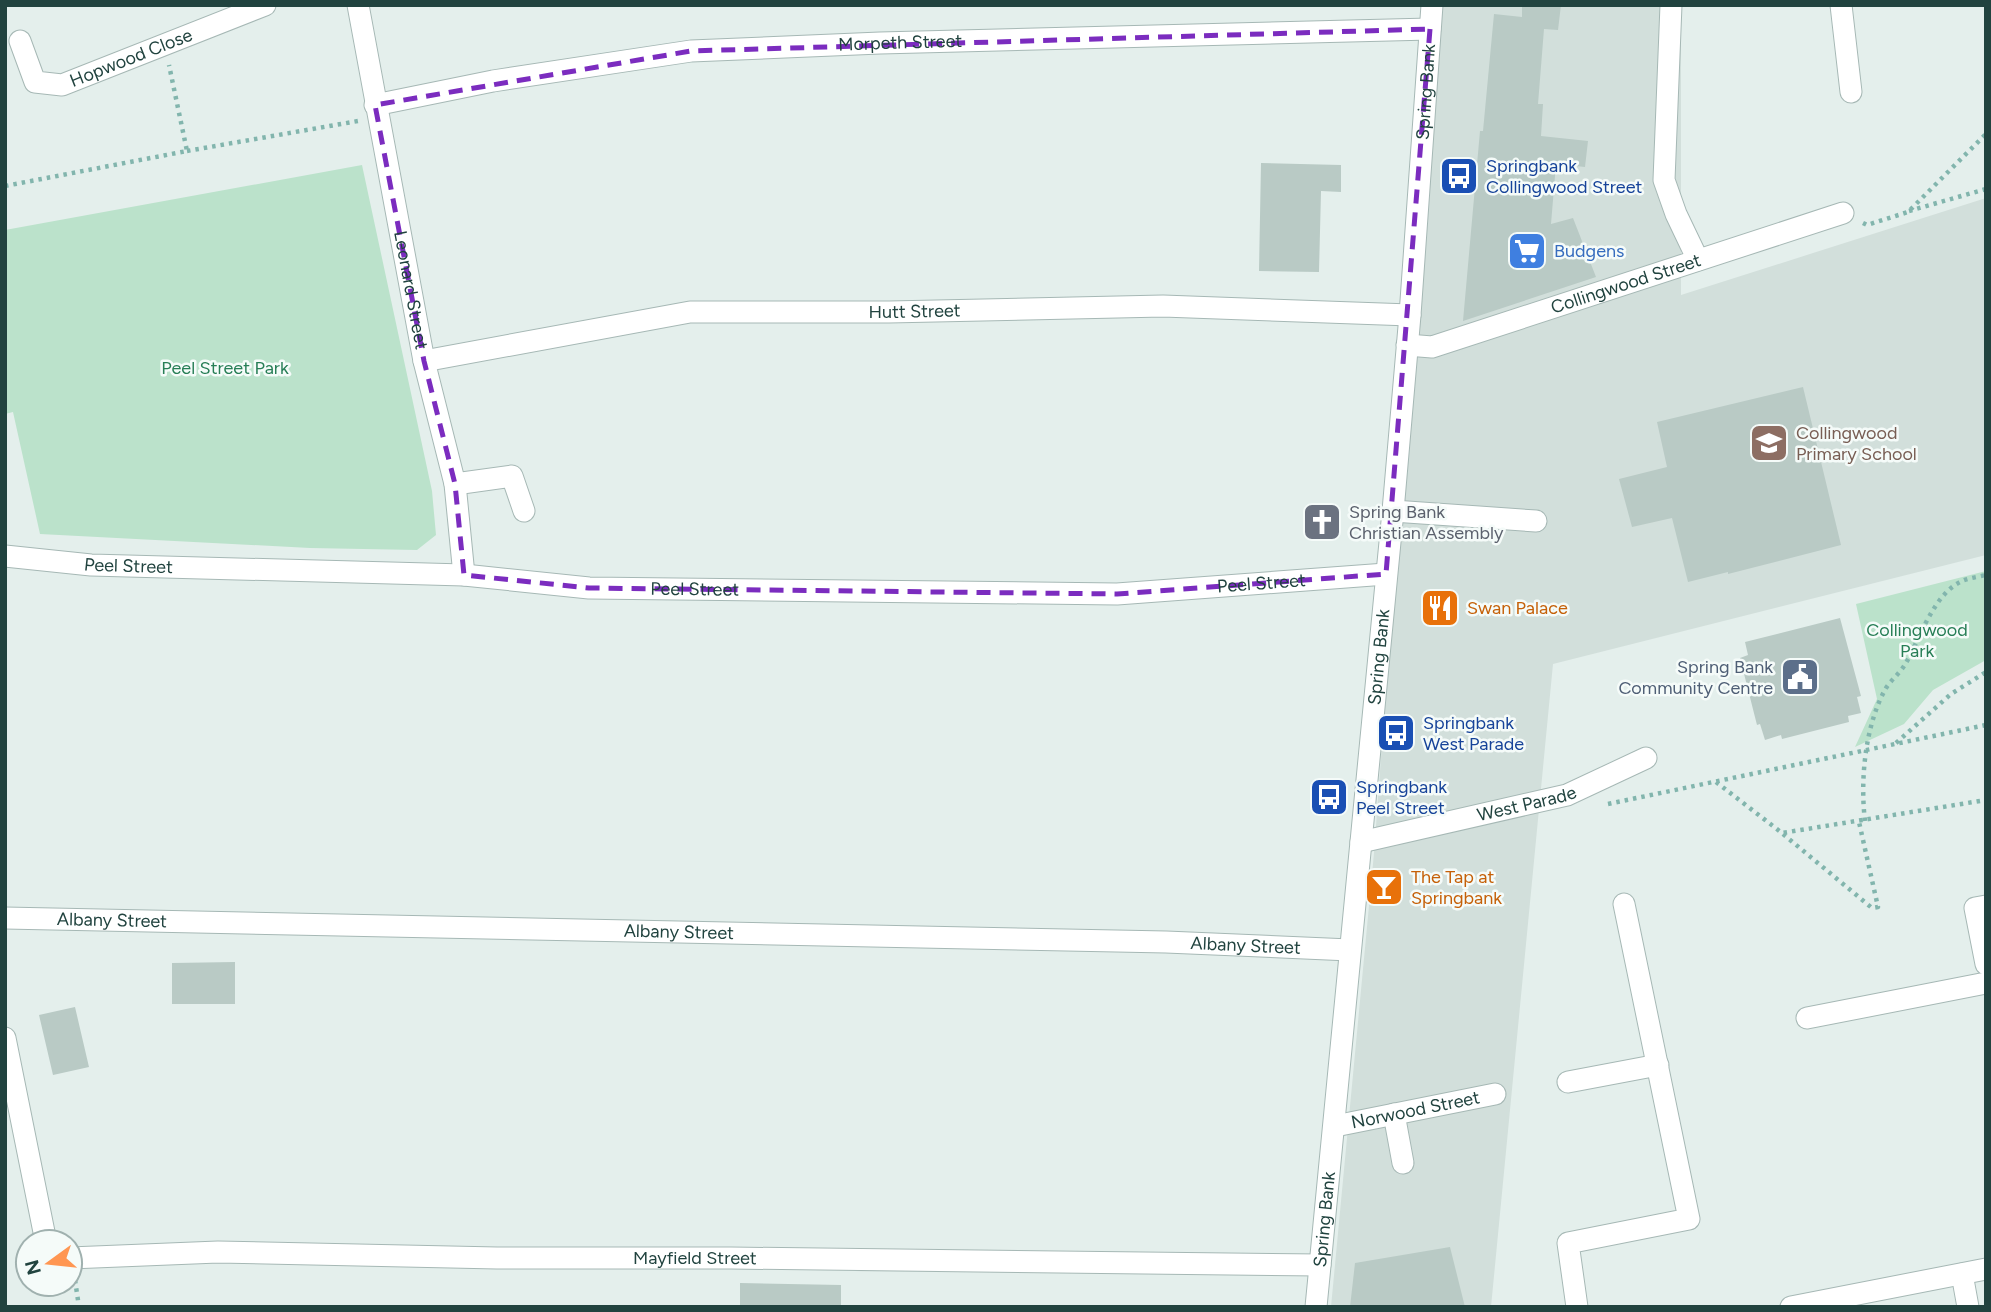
<svg xmlns="http://www.w3.org/2000/svg" width="1991" height="1312" font-family="Figtree,sans-serif">
	<style>
		.built { fill: #d2dfdb }
		.green { fill: #bbe2cb }
		.building { fill: #b9cac5 }
		.lines { fill: none; stroke-linecap: round; stroke-linejoin: round }
		.minor-casing { stroke: #a6b8b5; stroke-width: 23 }
		.path { stroke: #82b5ad; stroke-width: 4.5; stroke-dasharray: 3.5 5; stroke-linecap: butt }
		.minor { stroke: #fff; stroke-width: 21 }
		.marked { fill: none; stroke: #7b2cbf; stroke-width: 5; stroke-dasharray: 14 9; stroke-linejoin: round }
		.labels { text-anchor: middle; dominant-baseline: central; stroke-width: 5; stroke-linejoin: round; paint-order: stroke }
		.street-label { font-size: 18px; fill: #21433f; stroke: #f5fbf9 }
		.transit-label { font-size: 18px; fill: #164399; stroke: #f5fbf9; text-anchor: start }
		.shop-label { font-size: 18px; fill: #366cbe; stroke: #f5fbf9; text-anchor: start }
		.park-label { font-size: 18px; fill: #277e56; stroke: #f5fbf9 }
		.education-label { font-size: 18px; fill: #785e54; stroke: #f5fbf9; text-anchor: start }
		.worship-label { font-size: 18px; fill: #5b616d; stroke: #f5fbf9; text-anchor: start }
		.food-label { font-size: 18px; fill: #c56008; stroke: #f5fbf9; text-anchor: start }
		.service-label { font-size: 18px; fill: #4e5e75; stroke: #f5fbf9; text-anchor: end }
	</style>
	<rect width="100%" height="100%" fill="#e4efec"/>
	<path class="built" d="M1436,5H1681V295L1986,198V555L1553,664L1491,1307H1331L1374,853Z"/>
	<path class="green" d="M362,165L432,491L436,535L417,550L310,548L40,534L13,412L5,414V230Z
		M1986,571V660L1933,690L1904,724L1855,747L1877,699L1856,604Z"/>
	<path class="building" d="M1522,5H1561L1558,30L1544,29L1538,104H1543L1541,136L1588,141L1585,167L1556,164L1551,224L1573,218L1596,277L1463,321L1480,131H1483L1494,14L1522,17Z
		M1261,163L1341,165V192L1321,191L1319,272L1259,271Z
		M1803,387L1841,545L1728,574V572L1688,582L1672,518L1632,527L1619,479L1667,467L1657,422Z
		M1840,618L1861,696L1857,697L1861,713L1848,716L1849,722L1782,739L1781,735L1765,740L1760,724L1757,725L1740,658L1748,655L1745,642Z
		M235,962V1004H172V963Z
		M75,1007L89,1067L53,1075L39,1015Z
		M1450,1247L1465,1307H1350L1355,1263Z
		M740,1283L841,1285V1307H740Z"/>
	<g class="lines">
		<defs>
			<g id="minor">
				<path id="s1" d="M358,5L424,361L455,484L464,575"/>
				<path d="M1671,5L1664,180L1676,214L1698,260"/>
				<path d="M1841,5L1851,92"/>
				<path id="s2" d="M20,41L35,82L62,85L265,5"/>
				<path id="s3" d="M375,105L493,81L691,51L880,43L1430,29"/>
				<path id="s4" d="M1407,345L1432,347L1843,213"/>
				<path id="s5" d="M424,361L690,312H889L1163,306L1410,315"/>
				<path d="M455,484L512,476L524,511"/>
				<path d="M1393,511L1536,521"/>
				<path id="s6" d="M5,556L91,565L464,575L589,588L1117,594L1386,574"/>
				<path id="s7" d="M1361,842L1567,795L1646,758"/>
				<path d="M1986,906L1975,908L1986,964"/>
				<path id="s8" d="M5,918L1166,942L1350,950"/>
				<path d="M1807,1018L1986,983"/>
				<path d="M5,1038L46,1242"/>
				<path d="M1568,1082L1658,1065"/>
				<path d="M1394,1114L1403,1163"/>
				<path id="s9" d="M1335,1126L1495,1094"/>
				<path id="s10" d="M70,1258L218,1252L497,1258H731L1320,1265"/>
				<path d="M1962,1274L1968,1307"/>
				<path id="s11" d="M1316,1307L1393,511L1410,315L1432,5"/>
				<path d="M1577,1307L1568,1243L1689,1219L1624,904"/>
				<path d="M1791,1307L1986,1269"/>
			</g>
		</defs>
		<use href="#minor" class="minor-casing"/>
		<path class="path" d="M187,151L358,121
			M5,186L187,151L169,65
			M1909,211L1986,189
			M1863,223L1867,225L1908,212L1986,134
			M1896,743L1951,694L1986,672
			M1716,782L1782,833L1986,800
			M1608,804L1986,725
			M1865,821C1860,780 1865,725 1886,688C1892,679 1901,672 1906,663C1920,638 1933,596 1960,582C1967,578 1978,577 1986,575
			M1783,834L1872,908L1878,907L1859,822
			M75,1280L79,1307"/>
		<use href="#minor" class="minor"/>
	</g>
	<path class="marked" d="M1430,29L1386,574L1117,594L589,588L464,575L455,484L424,361L375,105L691,51Z"/>
	<defs>
		<symbol id="bus-square" viewBox="-11 -11 22 22"><rect x="-9" y="-9" width="18" height="18" rx="4" fill="#1a4fb4" stroke="#f5fbf9"/><path d="M-5-6H5V4H4V6H2V4H-2V6H-4V4H-5ZM-3.5-4V0h7V-4ZM-3.5 1.2v1.5H-2V1.2ZM2 1.2v1.5H3.5V1.2Z" fill="#fff"/></symbol>
		<symbol id="supermarket-square" viewBox="-11 -11 22 22"><rect x="-9" y="-9" width="18" height="18" rx="4" fill="#3f7fe0" stroke="#f5fbf9"/><path d="M-6-5.5h2.5l.6 2H6L4.5 2H-2.5L-4.4-4H-6ZM-1.5 3.2a1.3 1.3 0 1 0 .1 0ZM3 3.2a1.3 1.3 0 1 0 .1 0Z" fill="#fff"/></symbol>
		<symbol id="school-square" viewBox="-11 -11 22 22"><rect x="-9" y="-9" width="18" height="18" rx="4" fill="#8d6e63" stroke="#f5fbf9"/><path d="M0-5L7-2L0 1L-7-2ZM-4 1L0 2.5L4 1V4Q0 6-4 4Z" fill="#fff"/></symbol>
		<symbol id="church-square" viewBox="-11 -11 22 22"><rect x="-9" y="-9" width="18" height="18" rx="4" fill="#6b7280" stroke="#f5fbf9"/><path d="M-1.2-6h2.4v3.5h3.3v2.4h-3.3V6h-2.4V-.1h-3.3v-2.4h3.3Z" fill="#fff"/></symbol>
		<symbol id="restaurant-square" viewBox="-11 -11 22 22"><rect x="-9" y="-9" width="18" height="18" rx="4" fill="#e8710a" stroke="#f5fbf9"/><path d="M-5-6h1v4h1v-4h1v4h1v-4h1v5L-1.5 .5V6h-2V.5L-5-1ZM5-6V6H3V1.5H1.5Q1.5-4 5-6Z" fill="#fff"/></symbol>
		<symbol id="civic-square" viewBox="-11 -11 22 22"><rect x="-9" y="-9" width="18" height="18" rx="4" fill="#5c6f8a" stroke="#f5fbf9"/><path d="M-.6-6.5H3V-4.5H.6V-3L4-1V1h2V6H-6V1h2V-1L-.6-3ZM-1.2 2.5V6h2.4V2.5Z" fill="#fff"/></symbol>
		<symbol id="bar-square" viewBox="-11 -11 22 22"><rect x="-9" y="-9" width="18" height="18" rx="4" fill="#e8710a" stroke="#f5fbf9"/><path d="M-6-5H6L.8 .8V4.5H3.5V6h-7V4.5H-.8V.8Z" fill="#fff"/></symbol>
	</defs>
	<g fill-rule="evenodd">
		<use href="#bus-square" x="1437" y="154" width="44" height="44"/>
		<use href="#supermarket-square" x="1505" y="229" width="44" height="44"/>
		<use href="#school-square" x="1747" y="421" width="44" height="44"/>
		<use href="#church-square" x="1300" y="500" width="44" height="44"/>
		<use href="#restaurant-square" x="1418" y="586" width="44" height="44"/>
		<use href="#civic-square" x="1778" y="655" width="44" height="44"/>
		<use href="#bus-square" x="1374" y="711" width="44" height="44"/>
		<use href="#bus-square" x="1307" y="775" width="44" height="44"/>
		<use href="#bar-square" x="1362" y="865" width="44" height="44"/>
	</g>
	<g class="labels">
		<g class="street-label">
			<text stroke="none"><textPath href="#s3" startOffset="530">Morpeth Street</textPath></text>
			<text stroke="none"><textPath href="#s2" startOffset="145">Hopwood Close</textPath></text>
			<text stroke="none"><textPath href="#s11" startOffset="1220">Spring Bank</textPath></text>
			<text stroke="none"><textPath href="#s4" startOffset="229">Collingwood Street</textPath></text>
			<text stroke="none"><textPath href="#s1" startOffset="290">Leonard Street</textPath></text>
			<text stroke="none"><textPath href="#s5" startOffset="495">Hutt Street</textPath></text>
			<text stroke="none"><textPath href="#s6" startOffset="124">Peel Street</textPath></text>
			<text stroke="none"><textPath href="#s6" startOffset="1258">Peel Street</textPath></text>
			<text stroke="none"><textPath href="#s6" startOffset="691">Peel Street</textPath></text>
			<text stroke="none"><textPath href="#s11" startOffset="653">Spring Bank</textPath></text>
			<text stroke="none"><textPath href="#s7" startOffset="170">West Parade</textPath></text>
			<text stroke="none"><textPath href="#s8" startOffset="107">Albany Street</textPath></text>
			<text stroke="none"><textPath href="#s8" startOffset="674">Albany Street</textPath></text>
			<text stroke="none"><textPath href="#s8" startOffset="1241">Albany Street</textPath></text>
			<text stroke="none"><textPath href="#s9" startOffset="82">Norwood Street</textPath></text>
			<text stroke="none"><textPath href="#s11" startOffset="88">Spring Bank</textPath></text>
			<text stroke="none"><textPath href="#s10" startOffset="625">Mayfield Street</textPath></text>
		</g>
		<g class="transit-label">
			<text x="1486" y="166">Springbank<tspan x="1486" dy="21">Collingwood Street</tspan></text>
			<text x="1423" y="723">Springbank<tspan x="1423" dy="21">West Parade</tspan></text>
			<text x="1356" y="787">Springbank<tspan x="1356" dy="21">Peel Street</tspan></text>
		</g>
		<g class="shop-label">
			<text x="1554" y="251">Budgens</text>
		</g>
		<g class="park-label">
			<text x="225" y="368">Peel Street Park</text>
			<text x="1917" y="630">Collingwood<tspan x="1917" dy="21">Park</tspan></text>
		</g>
		<g class="education-label">
			<text x="1796" y="433">Collingwood<tspan x="1796" dy="21">Primary School</tspan></text>
		</g>
		<g class="worship-label">
			<text x="1349" y="512">Spring Bank<tspan x="1349" dy="21">Christian Assembly</tspan></text>
		</g>
		<g class="food-label">
			<text x="1467" y="608">Swan Palace</text>
			<text x="1411" y="877">The Tap at<tspan x="1411" dy="21">Springbank</tspan></text>
		</g>
		<g class="service-label">
			<text x="1773" y="667">Spring Bank<tspan x="1773" dy="21">Community Centre</tspan></text>
		</g>
	</g>
	<rect width="1991" height="1312" fill="none" stroke="#21433f" stroke-width="14"/>
	<g transform="translate(49 1263) rotate(255)"><circle r="33" fill="#f5fbf9" stroke="#a0b1af" stroke-width="2"/>
	<path d="M0-5L12 26L0 18L-12 26Z" fill="#ff9652"/>
	<text y="-10" font-size="19" font-weight="bold" text-anchor="middle" fill="#21433f">N</text>
	</g>
</svg>
